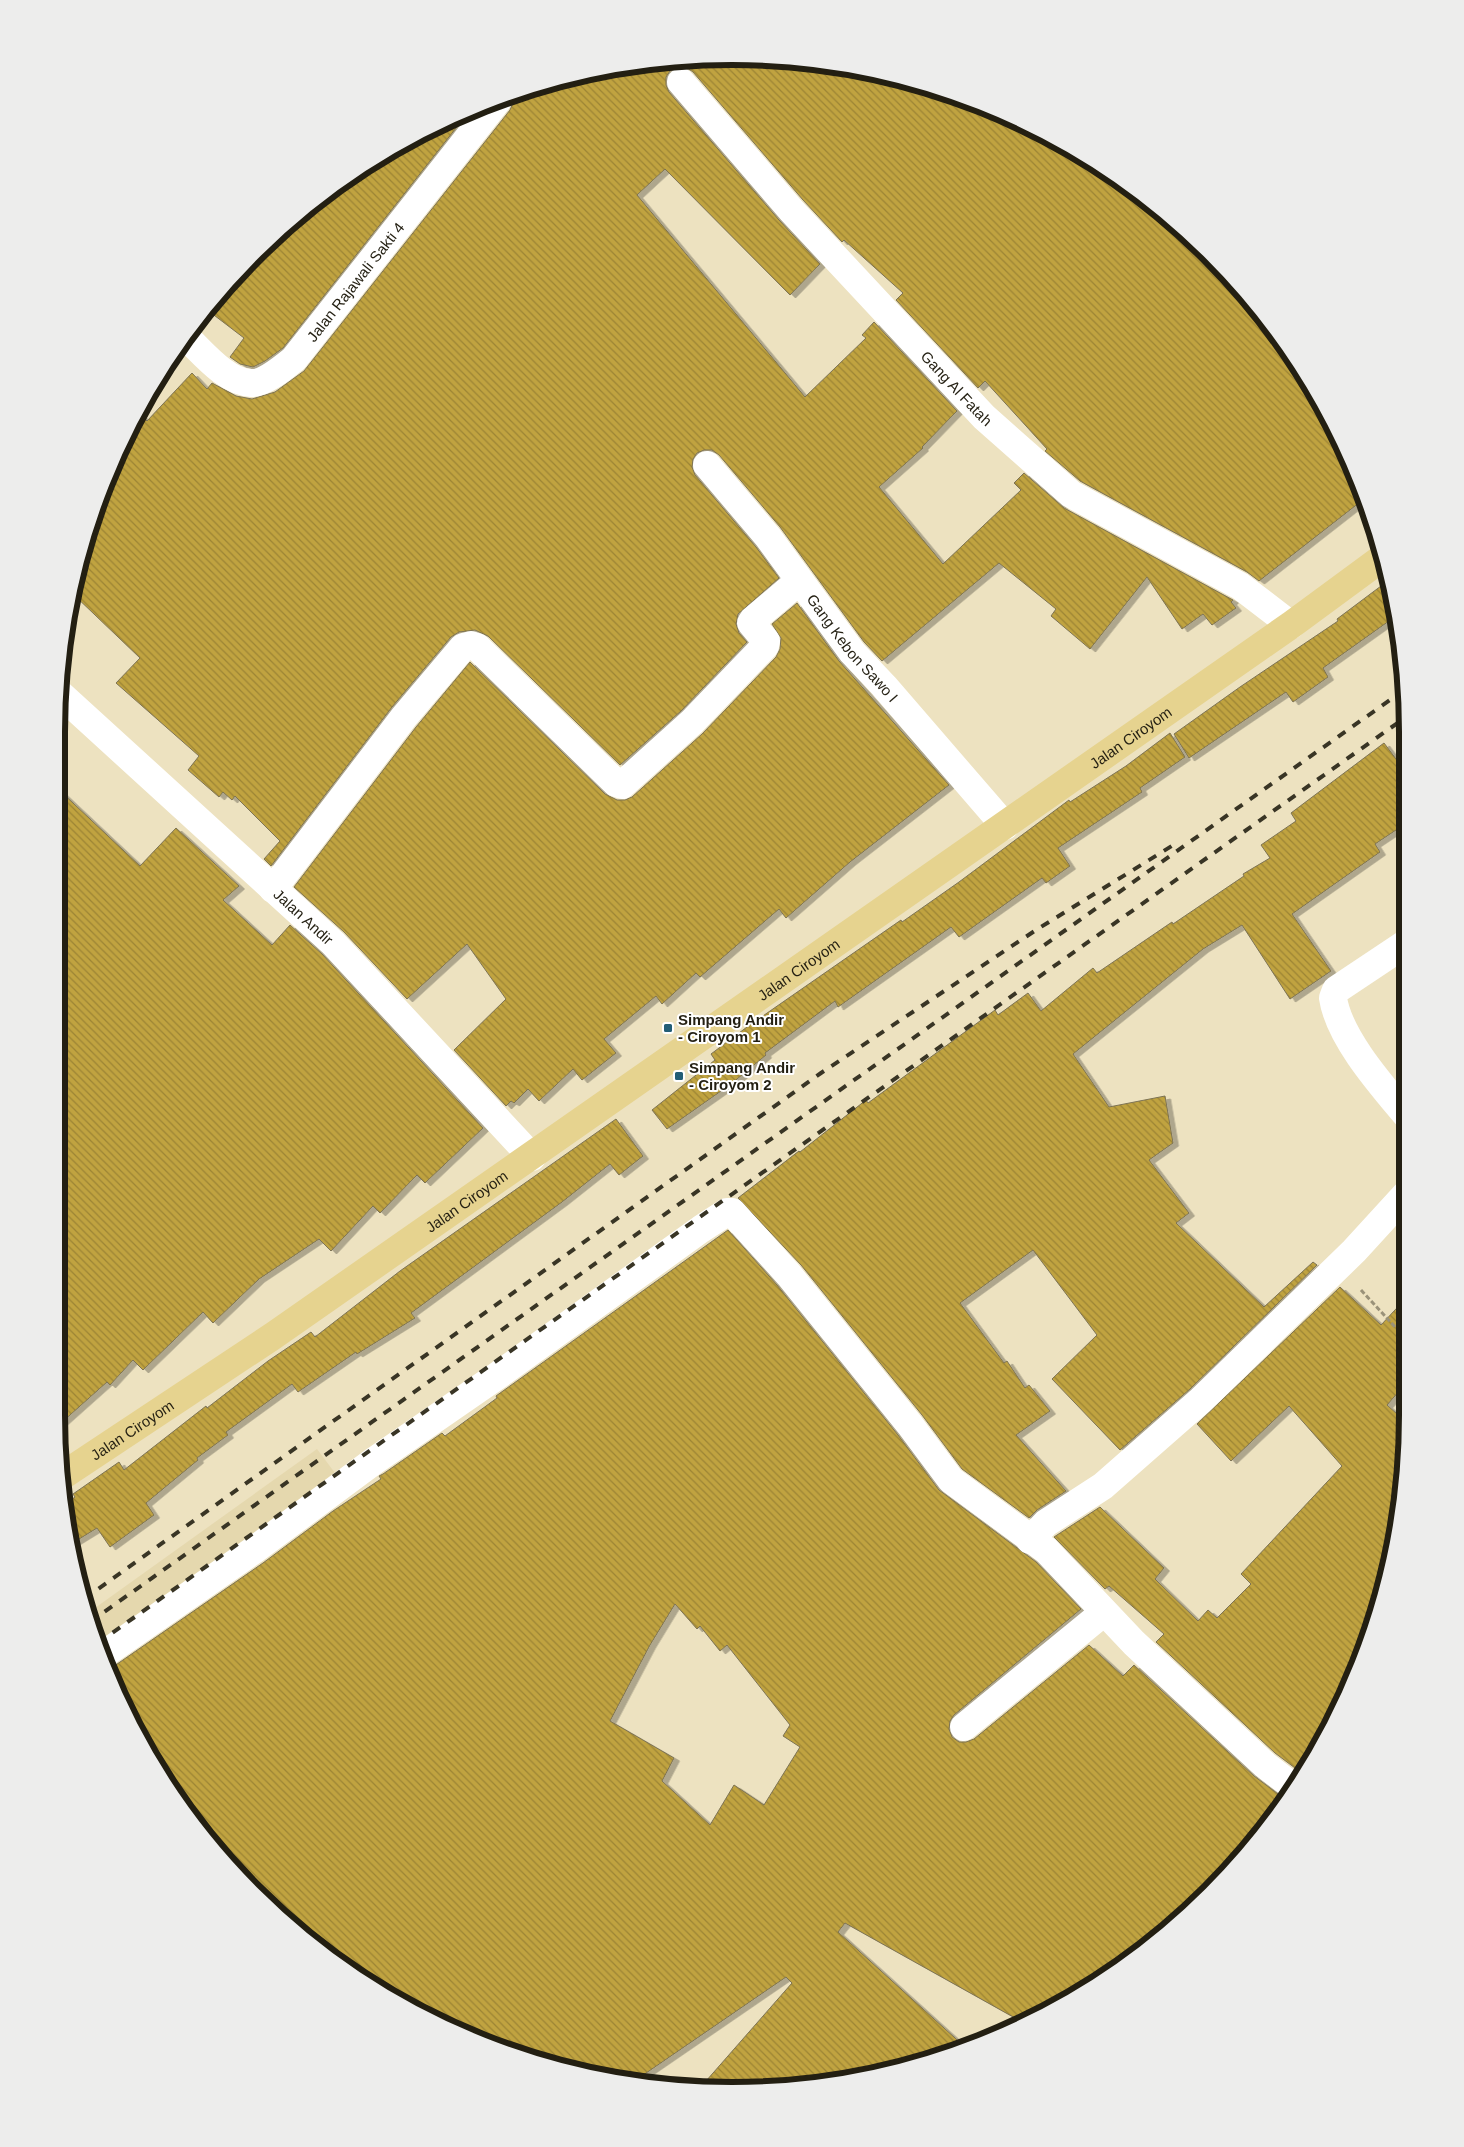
<svg xmlns="http://www.w3.org/2000/svg" width="1464" height="2147" font-family="Arial,sans-serif">
	<style>
		.built { fill: #e5d8ae }
		.building { fill: url(#building-back-hatch); stroke: #7d7354; fill-rule: evenodd; filter: url(#shadow) }
		.lines { fill: none; stroke-linecap: round; stroke-linejoin: round }
		.path { stroke: #9a9279; stroke-width: 3; stroke-dasharray: 5 2.5; stroke-linecap: butt }
		.minor { stroke: #fff; stroke-width: 28 }
		.major { stroke: #e6d38f; stroke-width: 28 }
		.rail { stroke: #393525; stroke-width: 4; stroke-dasharray: 9 9; stroke-linecap: butt }
		.poi-dot { fill: #225d76; stroke: #fff; stroke-width: 2 }
		.labels { text-anchor: middle; dominant-baseline: central; stroke-width: 4; stroke-linejoin: round; paint-order: stroke }
		.street-label { font-size: 15px; fill: #231f12; stroke: #fff }
		.poi-label { font-size: 15px; font-weight: bold; fill: #231f12; stroke: #fff; text-anchor: start }
		.rim { fill: none; stroke: #231f12; stroke-width: 6 }
	</style>
	<defs>
		<pattern id="building-back-hatch" width="6" height="6" patternUnits="userSpaceOnUse" patternTransform="scale(1.25)"><rect width="6" height="6" fill="#c0a340"/><path d="M-1 5l2 2M0 0l6 6M5-1l2 2" fill="none" stroke="#9c8434"/></pattern>
		<filter id="shadow"><feDropShadow dx="5.5" dy="3" stdDeviation="0" flood-color="#0004"/></filter>
	</defs>
	<rect width="100%" height="100%" fill="#ede2c0"/>
	<path class="built" d="M317,1449L341,1481L101,1650L92,1632L88,1613Z"/>
	<path class="building" d="M732,56L864,69L920,86L990,108L1107,170L1210,254L1294,356L1356,473L1364,499L1259,581L1247,572L1080,481L1045,451L1047,449L985,381L978,388L896,300L903,293L844,240L842,242L803,200L693,72L686,67H678L670,71L666,77V85L669,92L779,220L820,264L790,295L665,169L637,195L805,397L866,338L862,335L874,322L957,411L922,447L923,448L879,487L943,564L1021,490L1014,483L1024,473L1064,508L1231,599L1233,600L1231,602L1236,608L1212,625L1203,614L1182,629L1147,577L1090,649L1051,616L1056,609L999,563L882,661L864,642L780,527L719,455L712,450H704L697,453L693,459L692,467L695,475L756,547L779,578L738,614L736,624L739,633L747,642L681,711L620,765L488,636L475,630L459,632L451,637L392,707L271,866L264,859L280,841L235,796L232,800L223,792L219,797L188,770L199,756L116,683L140,658L72,593L126,433L139,413L147,421L192,373L207,389L212,383L236,396L252,399L275,392L304,371L510,110L513,103V96L600,69Z
		M471,109L283,348L265,361L253,367L240,364L230,357L244,338L206,309L254,254L356,170Z
		M1389,580L1395,600L1396,616L1323,668L1328,677L1293,702L1286,692L1189,758L1174,734L1240,687L1338,621L1337,619Z
		M797,603L839,661L949,785L850,862L786,918L779,909L700,977L696,973L662,1004L656,996L604,1039L616,1053L582,1080L573,1069L539,1101L528,1089L514,1103L511,1101L506,1106L454,1050L506,999L467,944L407,999L344,932L294,887L416,727L470,662L605,794L617,800H625L632,797L702,734L776,657L780,649L781,638L772,624Z
		M1170,733L1185,757L1140,788L1142,792L1058,848L1070,866L1046,883L1042,878L959,937L951,927L838,1007L835,1001L765,1053L766,1055L731,1084L667,1129L652,1110L715,1060L711,1054L747,1027L901,920L902,922L959,882L1069,800L1070,802L1126,766Z
		M1384,743L1408,775V822L1375,844L1380,852L1292,914L1331,971L1290,999L1242,925L1203,949L1073,1054L1109,1107L1165,1096L1173,1143L1149,1160L1189,1213L1176,1223L1264,1307L1313,1262L1317,1265L1190,1389L1120,1450L1052,1379L1097,1335L1033,1250L960,1303L1004,1363L1007,1361L1025,1388L1029,1385L1050,1411L1016,1435L1066,1491L1037,1510L1029,1518L962,1469L922,1415L801,1265L738,1198L799,1151L800,1152L866,1100L868,1103L995,1010L998,1015L1028,993L1041,1011L1093,968L1097,973L1172,922L1173,924L1244,876L1243,874L1270,858L1261,845L1296,821L1291,813Z
		M57,788L140,866L176,828L239,886L223,900L272,945L290,925L322,954L483,1128L425,1183L417,1175L380,1213L373,1206L331,1251L319,1239L259,1279L213,1323L203,1312L143,1370L133,1360L110,1385L107,1382L61,1423Z
		M616,1119L643,1156L619,1175L610,1164L562,1202L411,1313L415,1318L357,1354L356,1352L298,1392L292,1384L226,1432L228,1435L197,1458L198,1460L146,1503L154,1515L110,1547L97,1528L71,1544L63,1506L75,1497L73,1494L119,1462L124,1470L206,1406L207,1408L268,1361L311,1332L315,1337L400,1271Z
		M728,1230L777,1285L898,1435L939,1490L1036,1562L1081,1609L954,1715L950,1721L949,1729L952,1737L959,1742H966L974,1739L1089,1645L1123,1676L1134,1665L1254,1776L1286,1800L1210,1893L1070,2000L1024,2023L845,1923L838,1932L965,2047L864,2078L699,2089L792,1983L786,1977L633,2082L600,2078L474,2039L320,1951L254,1893L170,1791L110,1669L263,1563L333,1511L381,1479L379,1476L383,1474L442,1433L445,1436L497,1398L496,1396ZM675,1604L697,1629L700,1626L720,1651L727,1645L790,1725L783,1736L800,1747L764,1805L734,1785L710,1825L662,1781L674,1758L610,1721L650,1645Z
		M1340,1287L1381,1325L1408,1296V1381L1387,1405L1407,1423L1395,1547L1338,1714L1303,1774L1275,1753L1156,1642L1164,1634L1109,1586L1105,1589L1054,1537L1100,1507L1164,1568L1155,1579L1198,1621L1208,1610L1217,1618L1251,1584L1241,1574L1342,1466L1289,1406L1231,1461L1197,1424Z"/>
	<g class="lines">
		<path class="path" d="M1361,1290L1408,1341"/>
		<g class="minor">
			<path id="s1" d="M681,82L791,210L984,417L1071,494L1240,586L1291,625"/>
			<path id="s2" d="M186,337C203,353 226,382 251,383C264,384 284,367 294,359L498,100"/>
			<path id="s3" d="M707,465L768,537L852,652L884,686L1005,826"/>
			<path id="s4" d="M60,694L333,943L532,1157"/>
			<path d="M273,889L404,717L463,647L471,645L477,647L616,783L622,785L692,722L765,646L766,641L751,623L753,620L799,581"/>
			<path d="M1408,942L1336,990L1333,998C1339,1038 1382,1086 1408,1117"/>
			<path d="M1030,1540L1046,1523L1103,1486L1201,1400L1354,1251L1408,1192"/>
			<path d="M103,1655L254,1550L374,1461L497,1376L701,1229L727,1212H732L789,1275L910,1425L951,1480L1046,1550L1134,1643L1265,1765L1295,1788"/>
			<path d="M964,1727L1103,1613"/>
		</g>
		<path class="major" id="s5" d="M62,1476L273,1336L1291,625L1382,558"/>
		<path class="rail" d="M84,1599L821,1073L1036,930L1175,844
			M90,1622L1404,690
			M98,1643L1406,717"/>
	</g>
	<g class="poi-dot">
		<rect x="663" y="1023" width="10" height="10" rx="2.5"/>
		<rect x="674" y="1071" width="10" height="10" rx="2.5"/>
	</g>
	<g class="labels">
		<g class="street-label">
			<text stroke="none"><textPath href="#s2" startOffset="230">Jalan Rajawali Sakti 4</textPath></text>
			<text stroke="none"><textPath href="#s1" startOffset="412">Gang Al Fatah</textPath></text>
			<text stroke="none"><textPath href="#s3" startOffset="234">Gang Kebon Sawo I</textPath></text>
			<text stroke="none"><textPath href="#s5" startOffset="1299">Jalan Ciroyom</textPath></text>
			<text stroke="none"><textPath href="#s4" startOffset="330">Jalan Andir</textPath></text>
			<text stroke="none"><textPath href="#s5" startOffset="894">Jalan Ciroyom</textPath></text>
			<text stroke="none"><textPath href="#s5" startOffset="489">Jalan Ciroyom</textPath></text>
			<text stroke="none"><textPath href="#s5" startOffset="84">Jalan Ciroyom</textPath></text>
		</g>
		<g class="poi-label">
			<text x="678" y="1019">Simpang Andir<tspan x="678" dy="17">- Ciroyom 1</tspan></text>
			<text x="689" y="1067">Simpang Andir<tspan x="689" dy="17">- Ciroyom 2</tspan></text>
		</g>
	</g>
	<path d="M0 0H1464V2147H0ZM732 65H732A667 667 0 0 1 1399 732V1415A667 667 0 0 1 732 2082H732A667 667 0 0 1 65 1415V732A667 667 0 0 1 732 65Z" fill="#ededec" fill-rule="evenodd"/>
	<path class="rim" d="M732 65H732A667 667 0 0 1 1399 732V1415A667 667 0 0 1 732 2082H732A667 667 0 0 1 65 1415V732A667 667 0 0 1 732 65Z"/>
</svg>
